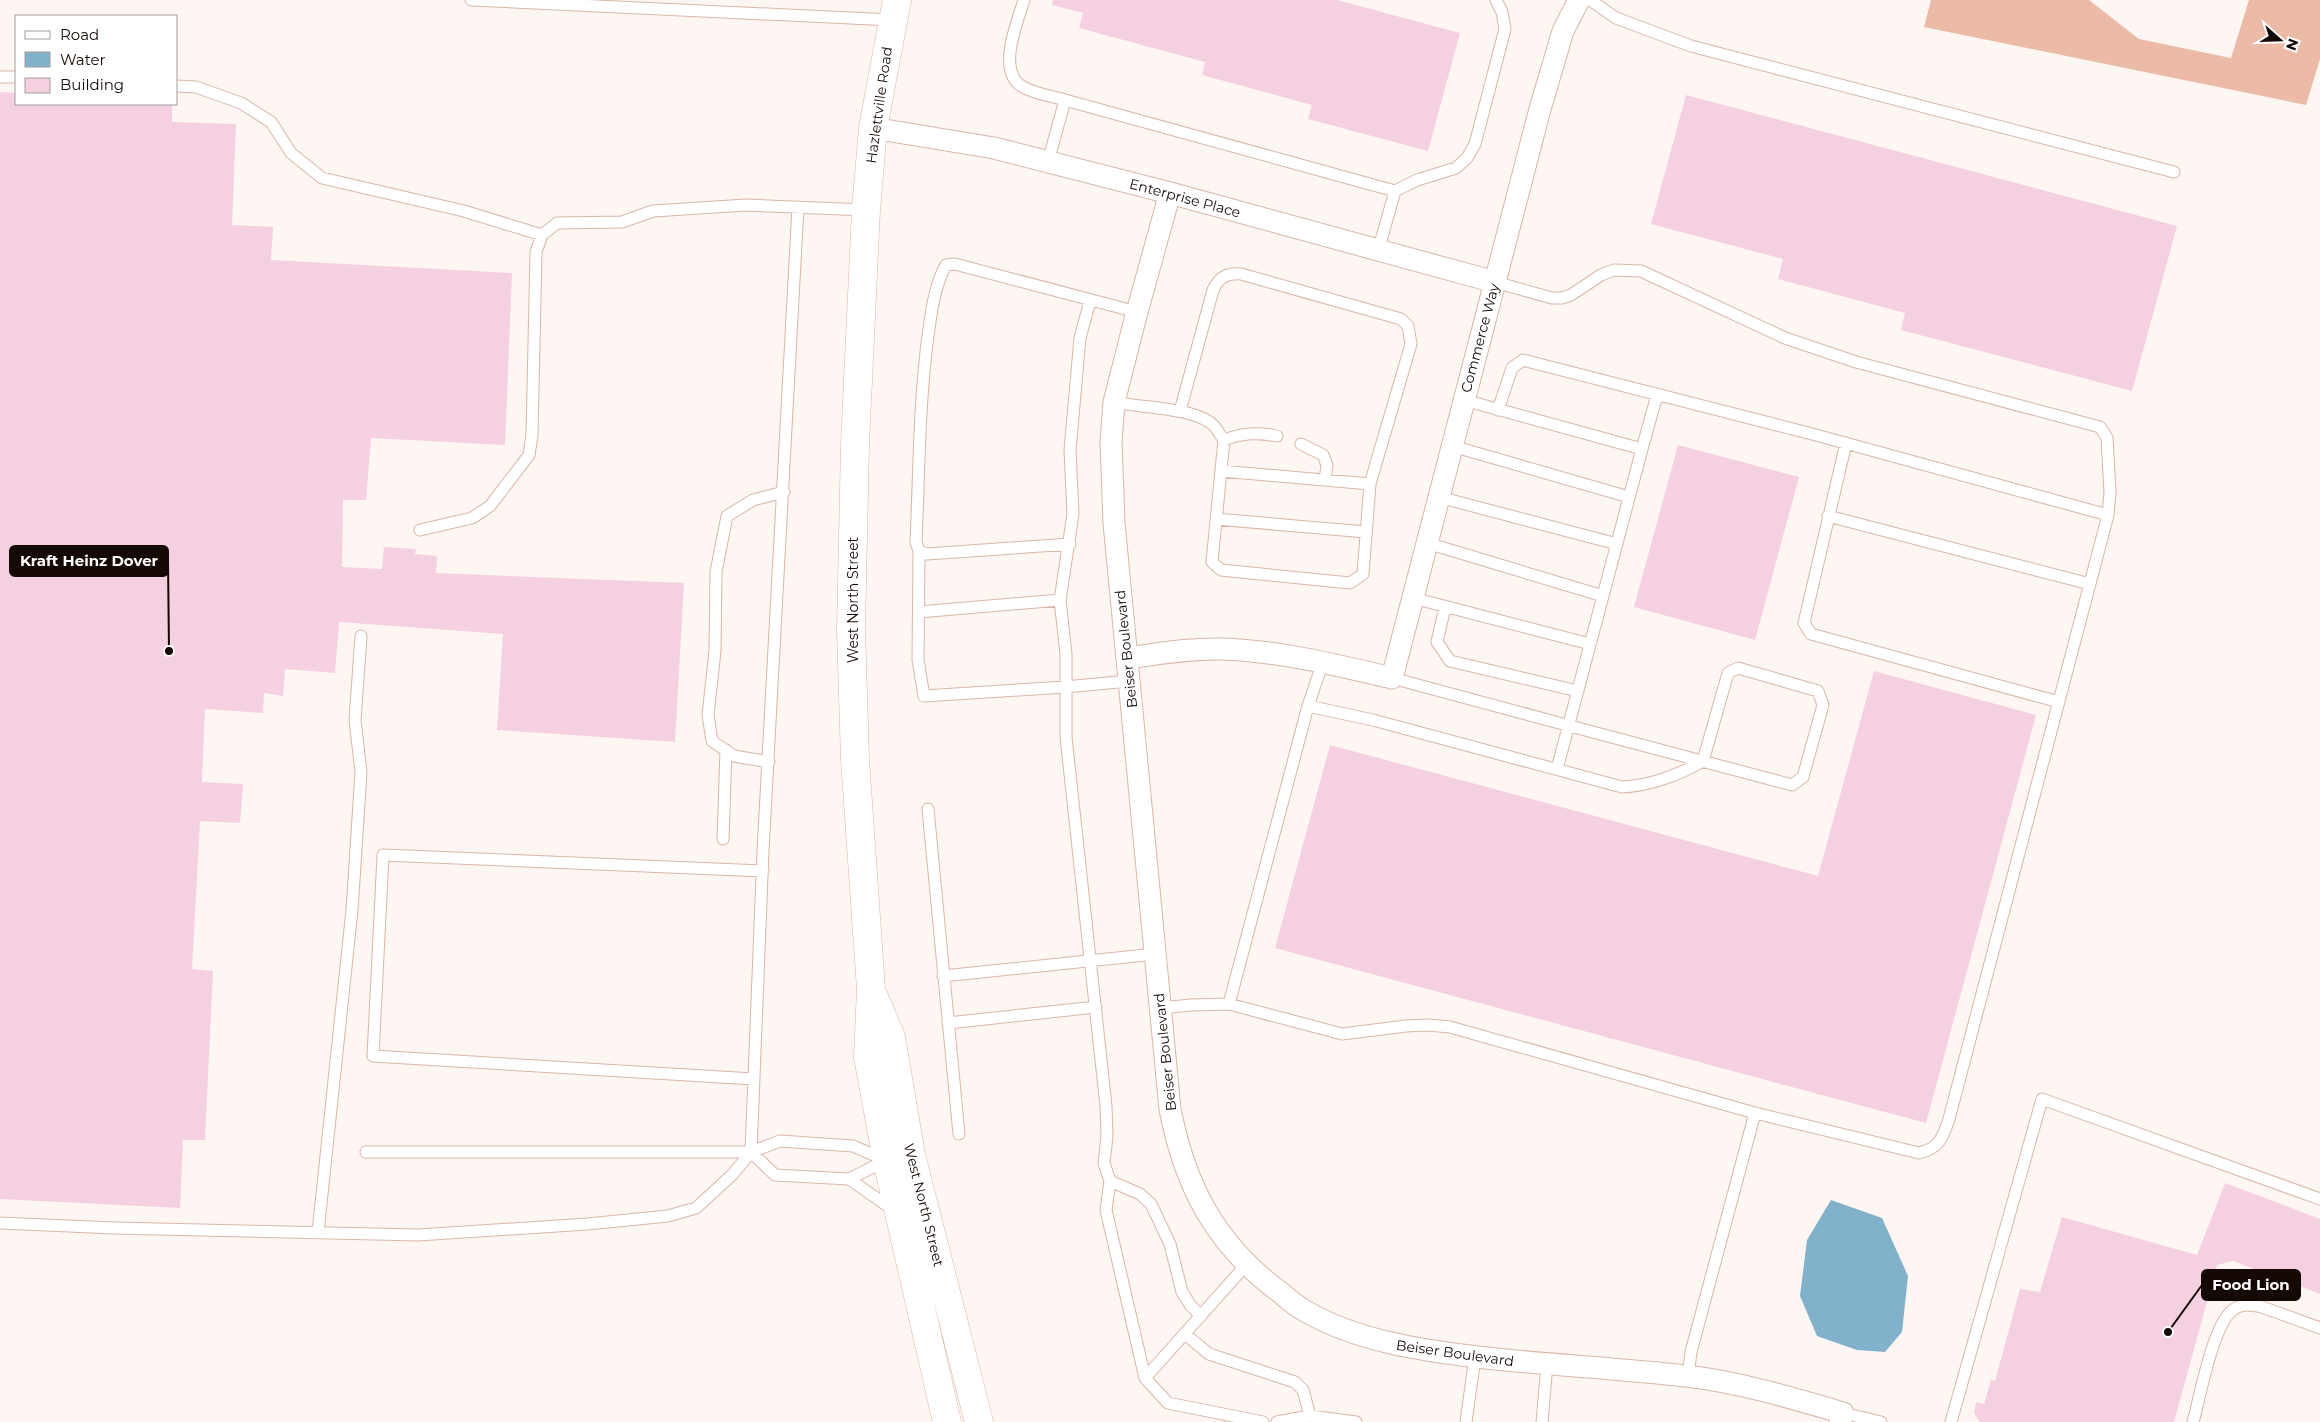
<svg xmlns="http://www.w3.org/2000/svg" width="2320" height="1422" font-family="Montserrat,sans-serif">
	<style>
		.forest { fill: #ecbba8 }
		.water { fill: #82b1cb }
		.building { fill: #f5d0e0 }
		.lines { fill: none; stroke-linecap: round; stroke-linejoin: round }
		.lane-casing { stroke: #d9b6a8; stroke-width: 13 }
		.street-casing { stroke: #d9b6a8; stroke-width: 23 }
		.secondary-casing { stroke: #d9b6a8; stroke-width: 29 }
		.lane { stroke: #fff; stroke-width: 11 }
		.street { stroke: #fff; stroke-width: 21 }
		.secondary { stroke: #fff; stroke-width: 28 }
		.labels { text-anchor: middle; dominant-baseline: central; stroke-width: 4; stroke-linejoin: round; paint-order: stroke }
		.street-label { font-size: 14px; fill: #140905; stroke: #fff }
		.leader { fill: none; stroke: #140905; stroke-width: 2 }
		.callout-dot { fill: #140905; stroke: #fff; stroke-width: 2 }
		.callout { fill: #140905; stroke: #140905; stroke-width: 2 }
		.callout-label { font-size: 15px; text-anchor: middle; font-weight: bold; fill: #fff }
	</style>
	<rect width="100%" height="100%" fill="#fdf6f3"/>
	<path class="forest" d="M1931,0H2089L2139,39L2231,58L2249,0H2320V59L2306,105L1924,27Z"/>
	<path class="water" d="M1831,1200L1882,1218L1908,1276L1902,1332L1885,1352L1857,1350L1817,1336L1800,1296L1807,1240Z"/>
	<path class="building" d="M1053,0H1337L1460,33L1428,151L1308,119L1312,105L1202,75L1205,62L1079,28L1083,13L1052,5Z
		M0,92L16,93V104L172,105V122L236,124L232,225L273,227L271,260L512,273L505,445L371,438L366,500H343L342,567L382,569L384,547L416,549L415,554L437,556L436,573L684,583L675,742L497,730L503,634L339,622L335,673L285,669L283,696L264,693L263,713L205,709L202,782L243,784L240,823L200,821L192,969L213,971L205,1140H183L180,1208L0,1199Z
		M1686,95L2177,226L2132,391L1901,330L1905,313L1778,279L1783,259L1651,224Z
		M1678,445L1799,477L1755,640L1634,607Z
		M1874,671L2036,715L1926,1123L1275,948L1330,745L1818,876Z
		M2225,1183L2320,1219V1294L2233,1261L2217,1265L2174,1422H1980L1974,1413L1976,1402L1984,1404L1991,1380L1995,1381L2020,1289L2040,1292L2062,1217L2197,1255Z"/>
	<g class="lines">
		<defs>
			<path id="lane" d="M471,0L892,20
				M1024,0C1017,23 996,72 1023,87C1035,94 1052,96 1065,100
				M1590,0L1616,18L1691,46L2174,172
				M0,77H16
				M176,86L196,87L241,103L271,122L291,153L322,178L464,211L542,235
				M1048,162L1065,100L1395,191L1378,251
				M1395,191L1417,180L1456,168L1467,158L1475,144L1505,29L1502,12L1496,0
				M1090,301L1080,338L1070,450L1073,514L1060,600L1066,654V737L1106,1106L1107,1136L1104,1163L1110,1181L1106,1210L1145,1378L1168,1403L1263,1422
				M1464,400L1642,449L1557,769
				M1114,402C1140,408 1198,407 1215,427C1218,431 1221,436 1224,440L1212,562L1221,570L1350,583L1363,574L1370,484L1411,344L1408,326L1401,319L1241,274C1227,273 1219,277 1213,290L1180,411
				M1498,410L1512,368L1523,360L1816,435L2108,515
				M1224,440C1243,433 1257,432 1277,436
				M1846,443L1804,623L1811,634L2059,702
				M1301,444L1323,455L1327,465L1325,480
				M1452,446L1629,497
				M1642,449L1657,395
				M1221,471L1370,484
				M1439,497L1617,544
				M1828,516L2090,584
				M1216,519L1366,532
				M420,530L472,518L490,506L529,455L532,435L536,252L542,235L557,223L622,222L653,211L746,205L866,210
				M1427,543L1603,596
				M1070,544L927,554L919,551L916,542C919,475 919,409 927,343C931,317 933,288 946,265L955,264L1137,312
				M919,551L918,660L924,696L1065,687L1129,681
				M1413,598L1590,644
				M1445,607L1437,642L1450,661L1578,691
				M919,612L1060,600
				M1392,678C1525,714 1659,750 1792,785L1803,777L1823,705L1818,691L1738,668L1728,673L1703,761C1679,775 1649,786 1622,787L1373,720L1308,706L1229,1004L1342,1034L1406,1026L1428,1025L1450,1027L1755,1113L1919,1153C1939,1149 1943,1137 1949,1119L2108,515L2110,492L2107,438L2100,427L1856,362L1785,338L1641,271L1614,270L1601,275L1571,295L1562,298H1552L1495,282
				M1308,706L1323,662
				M769,762L734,756L712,741L708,715L715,651L716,572L727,516L753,500L784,492
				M928,809L959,1134
				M723,839L726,750
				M943,976L1155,954
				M1161,1008L1191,1005L1229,1004
				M948,1023L1096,1007
				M754,1079L373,1056L383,855L763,871
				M366,1152H751
				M885,1160L853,1146L780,1141L751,1152L775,1175L849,1179L887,1160
				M849,1179L895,1211
				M1110,1181L1140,1194L1151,1204L1170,1244L1182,1292L1191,1306L1201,1316
				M0,1223L114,1228L418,1235L587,1224L668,1216L696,1208L733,1174L751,1152L763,851L798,207
				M318,1232L352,910L361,772L355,720L361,636
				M1185,1334L1209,1354L1295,1382L1303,1390L1310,1416
				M1688,1376L1691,1352L1755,1113
				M1145,1378L1246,1265
				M1843,1413L1881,1422
				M1277,1422L1310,1416L1356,1422
				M1466,1422L1475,1357
				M1542,1422L1547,1364
				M1951,1422L2042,1099L2320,1199
				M2193,1422C2200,1397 2213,1324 2233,1310C2241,1303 2252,1305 2262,1307L2320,1328"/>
			<path id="street" d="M873,128L994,148L1170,193L1495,282
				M1170,193L1137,312L1114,402L1111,442L1114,523L1170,1109C1185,1187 1216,1245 1281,1293C1289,1300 1298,1307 1307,1312C1358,1341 1420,1350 1477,1357C1547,1365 1617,1368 1686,1376C1739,1382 1792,1398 1843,1413L1840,1422
				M1127,658C1158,654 1190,648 1222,649C1280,651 1336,665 1392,678L1540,109L1563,31L1579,0"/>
			<path id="secondary" d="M897,0L873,128L866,210L855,445L851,630L855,759L871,989L868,1057L887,1160L947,1422
				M874,997L891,1037L911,1155L979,1422"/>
		</defs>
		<use href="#lane" class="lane-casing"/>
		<use href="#street" class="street-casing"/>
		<use href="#secondary" class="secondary-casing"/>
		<use href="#lane" class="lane"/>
		<use href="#street" class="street"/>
		<use href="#secondary" class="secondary"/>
	</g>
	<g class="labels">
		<g class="street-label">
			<text transform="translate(879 105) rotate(-82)">Hazlettville Road</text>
			<text transform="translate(1185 198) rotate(15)">Enterprise Place</text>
			<text transform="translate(1480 338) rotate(-75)">Commerce Way</text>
			<text transform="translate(853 600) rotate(-90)">West North Street</text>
			<text transform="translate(1126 649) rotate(-96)">Beiser Boulevard</text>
			<text transform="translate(1165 1052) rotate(-96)">Beiser Boulevard</text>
			<text transform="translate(924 1205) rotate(76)">West North Street</text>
			<text transform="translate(1455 1353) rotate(8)">Beiser Boulevard</text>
		</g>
	</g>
	<path class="leader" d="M169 651L168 561M2168 1332L2202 1285"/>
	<g class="callout-dot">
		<circle cx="169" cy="651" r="5"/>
		<circle cx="2168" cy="1332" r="5"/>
	</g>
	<g class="callout">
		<rect x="10" y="546" width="158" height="30" rx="5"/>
		<rect x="2202" y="1270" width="98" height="30" rx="5"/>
	</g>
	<g class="callout-label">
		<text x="89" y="566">Kraft Heinz Dover</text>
		<text x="2251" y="1290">Food Lion</text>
	</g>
	<rect x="15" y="15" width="162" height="90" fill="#ffffff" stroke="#a19d9b"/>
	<rect x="25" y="31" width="25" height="8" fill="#ffffff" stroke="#a19d9b"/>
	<text x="60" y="40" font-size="15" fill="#140905">Road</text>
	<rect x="25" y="52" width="25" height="15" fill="#82b1cb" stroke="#a19d9b"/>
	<text x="60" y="65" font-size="15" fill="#140905">Water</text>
	<rect x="25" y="78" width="25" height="15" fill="#f5d0e0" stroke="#a19d9b"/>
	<text x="60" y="90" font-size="15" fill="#140905">Building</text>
	<g transform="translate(2280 40) rotate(110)" stroke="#ffffff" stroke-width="4" paint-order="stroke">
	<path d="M0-4L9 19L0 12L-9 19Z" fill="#140905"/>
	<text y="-8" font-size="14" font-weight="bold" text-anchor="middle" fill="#140905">N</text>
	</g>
</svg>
